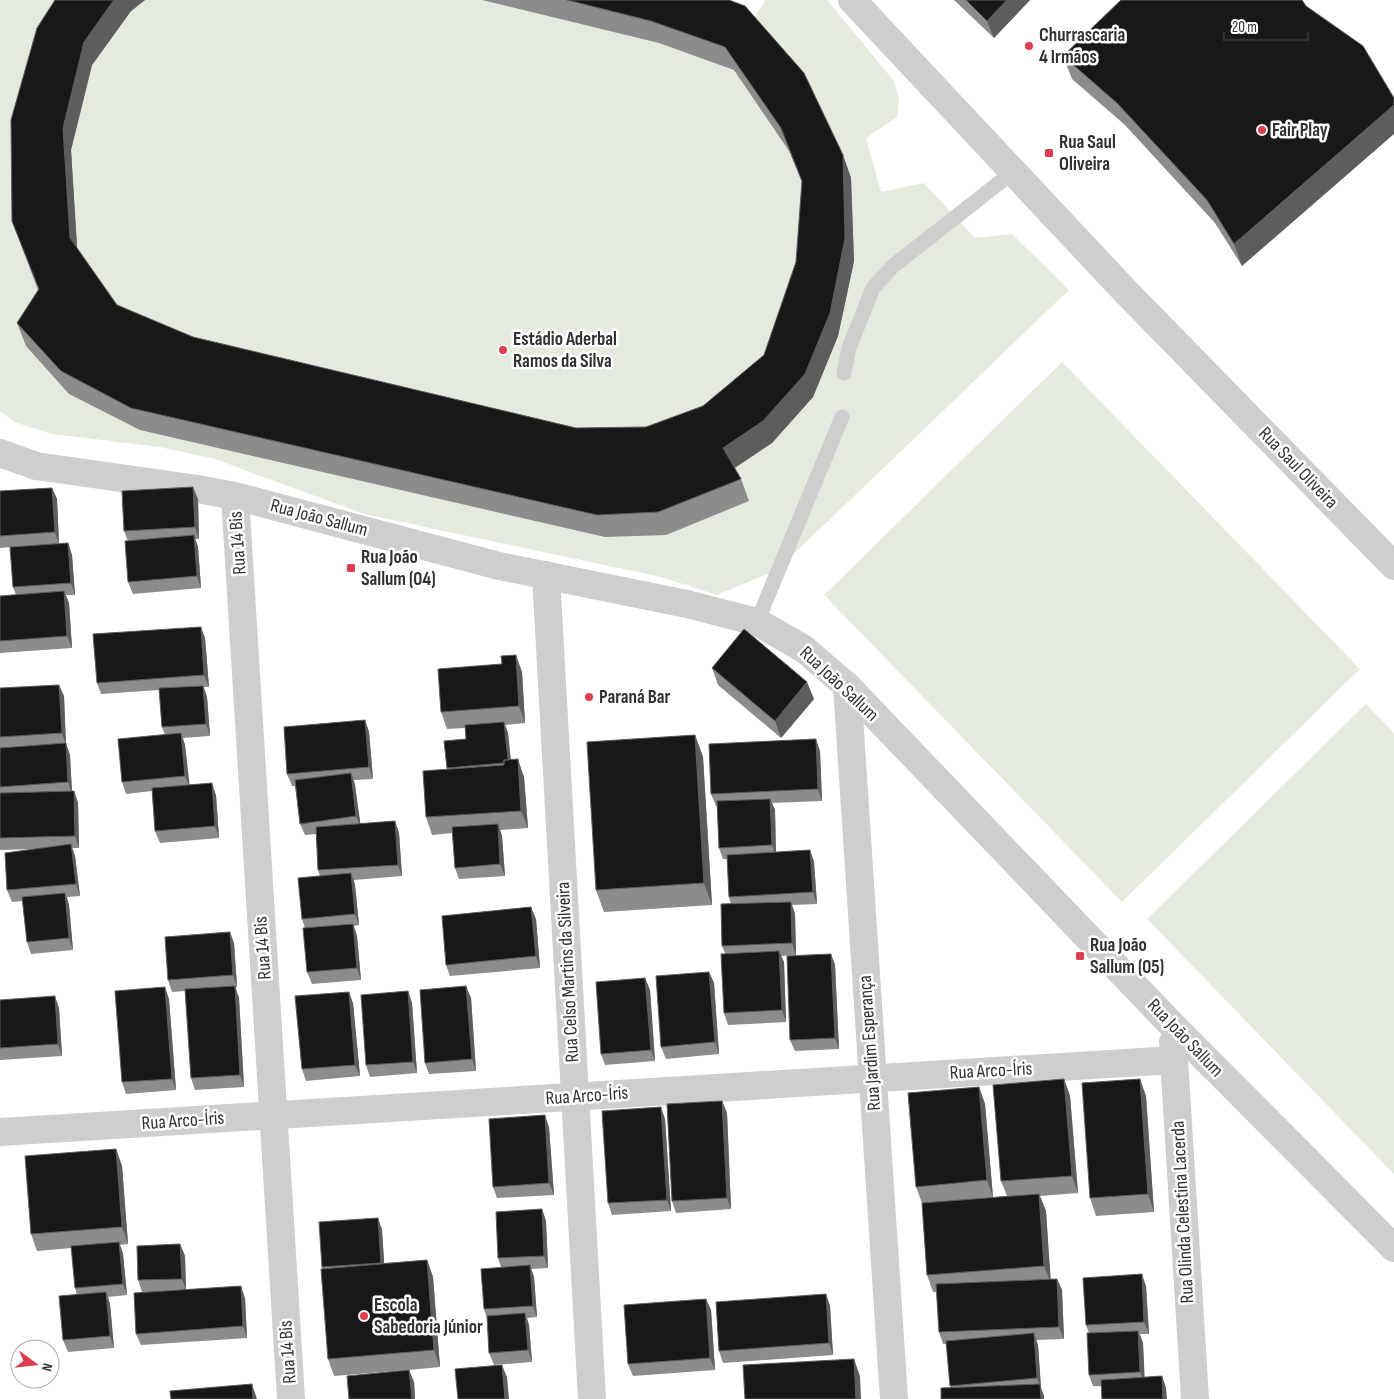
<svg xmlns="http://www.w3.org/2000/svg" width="1394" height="1399" font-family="'Sofia Sans Condensed',sans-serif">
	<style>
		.green { fill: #e5eade }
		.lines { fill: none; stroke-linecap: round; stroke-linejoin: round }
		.service { stroke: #cecece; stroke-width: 15 }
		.minor { stroke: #cecece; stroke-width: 28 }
		.tertiary { stroke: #cecece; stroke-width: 28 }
		.wall { fill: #8c8c8c }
		.shaded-wall { fill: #5d5d5d }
		.building { fill: #181818; stroke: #5d5d5d }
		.poi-dot { fill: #df3d50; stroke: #fff; stroke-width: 2 }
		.labels { text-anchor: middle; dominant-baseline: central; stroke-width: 5; stroke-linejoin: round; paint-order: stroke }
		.poi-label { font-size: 19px; font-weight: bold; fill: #313131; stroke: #fff; text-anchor: start }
		.street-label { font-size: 19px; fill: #313131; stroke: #fff }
	</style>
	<rect width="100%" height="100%" fill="#fff"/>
	<path class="green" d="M0,0H707L751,22L766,0H827L894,81L899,100L897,117L866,138L881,192L924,183L975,238L1012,234L1069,290L777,570L717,595L661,577L364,514L215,459L160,447L52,434L14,422L0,411Z
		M1062,362L1360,669L1122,902L824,595Z
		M1366,704L1394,733V1174L1147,919Z"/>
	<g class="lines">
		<path class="service" d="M844,373L849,348L873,288L893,266L1013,172
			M757,622L842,417"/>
		<path class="minor" d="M235,496L291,1399
			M546,575L592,1399
			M847,686L894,1399
			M1173,1042L1195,1399
			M0,1132L1174,1060"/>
		<path class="tertiary" d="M852,0L1126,292L1394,566
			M0,453L36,466L198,489L235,496L499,566L687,604L757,622L804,649L847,686L1172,1025L1394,1248"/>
	</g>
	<path class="wall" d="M55,0H145L131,11L92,65L71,150L77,249L117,305L193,337L576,428L646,427L703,406L764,355L796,262L802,182L789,151L734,70L659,43L482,0H729L843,155L851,178L854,261L838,336L813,397L772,443L735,468L741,479L749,501L666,535L605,537L140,430L69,394L26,346L17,323L38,290L12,221Z
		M954,0H1030L994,38Z
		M1302,0L1242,266L1215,223L1125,125L1072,79L1063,56Z
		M52,488L57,499L59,544L68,543L72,555L75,595H66L69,603L72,648L0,653V596L16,595L13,587L37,545L0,548V491Z
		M198,499L199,539H195L198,547L201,588L133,594L128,582V541L124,531Z
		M205,638L209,687H204L207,697L210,736L183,738L185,745L189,785L216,795L219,838L160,843L155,831L152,791L126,794L122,782L165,735L162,727L159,690L101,694L97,683Z
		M712,668L814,699L781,738L718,685Z
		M522,672L525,723L505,725L508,733L511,760L524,777L528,828L500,830L502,836L505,876L459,879L455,868L453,833L432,835L426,817L447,770V768L466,739L465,728L447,729L441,712Z
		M0,688L64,696L66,745L70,755L72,791H74L78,803L79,848H72L75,856L80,896L67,897L69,905L73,950L31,954L27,942L23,901L12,902L7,890L36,849L0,850Z
		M365,720L369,732L373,779L354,780L355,785L360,824L395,821L399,833L402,876L354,880L355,885L359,925L354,926L357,936L361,980L312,984L307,972L305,928L302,919L320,876L318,870L316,834L305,835L300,824L295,786H292L287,774Z
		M695,735L703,757L712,905L604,912L596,890Z
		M820,751L822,801L772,803L775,810L776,852L810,850L814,862L817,904L792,905L795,914L796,955L781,956L784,962L786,1022L728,1025L724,1013L725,953L722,946L731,904L729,897L727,859H723L719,848L717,806H716L711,794Z
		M536,919L540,968L450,976L446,965Z
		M234,943L237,987H235L239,998L244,1087L195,1090L191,1078L185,991L172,992L168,980Z
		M831,954L835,965L839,1049L795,1051L790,1040Z
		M709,972L714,983L719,1054L666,1059L661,1047Z
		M645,978L650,990L655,1061L605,1065L601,1054Z
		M466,986L471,998L476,1071L429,1074L425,1063Z
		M408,991L412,1003L417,1073L370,1077L366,1065Z
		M169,999L176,1090L126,1094L122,1082Z
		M0,1000L59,1008L62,1056L0,1060Z
		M353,1003L360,1076L306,1081L302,1069Z
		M1064,1079L1070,1096L1078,1193L1040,1196L1046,1211L1050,1279H1057L1062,1290L1064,1339L1036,1340L1038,1345L1041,1388L1044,1396L951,1388L946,1344H943L939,1332L937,1292H933L927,1275L922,1203L916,1187L979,1087L985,1104L993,1197L1007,1196L1001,1181Z
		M1146,1096L1154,1212L1096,1216L1090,1198Z
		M722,1101L727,1113L731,1209L676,1213L672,1201Z
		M665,1119L671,1211L612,1215L608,1203Z
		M549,1127L554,1195L497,1198L493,1187Z
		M116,1149L122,1166L128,1244L120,1245L123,1254L127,1295L108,1297L110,1304L114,1348L68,1352L63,1340L77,1295L75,1288L72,1248L37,1251L31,1234Z
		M542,1209L546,1221L548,1268L531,1269L534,1277L537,1317L527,1318L529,1325L532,1362L494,1365L489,1353L487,1318L484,1309L501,1267L498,1258Z
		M378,1218L382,1230L384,1263L427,1260L433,1277L440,1367L409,1370L414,1382L415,1399H349L406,1370L334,1376L328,1359L322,1267Z
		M180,1244L185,1256L186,1290L245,1298L247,1338L141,1345L136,1334L142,1292L138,1280Z
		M1146,1286L1149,1334H1140L1143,1343L1144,1378L1162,1376L1166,1388L1093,1386L1089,1375V1333L1086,1325Z
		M826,1294L830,1306L833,1355L723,1363L719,1351Z
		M706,1299L711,1310L715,1370L633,1376L628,1364Z"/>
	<path class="shaded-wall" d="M114,0H145L131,11L92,65L71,150L78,261L70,238L63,128L84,42Z
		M1007,0H1030L994,38L987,21Z
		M1394,105V134L1242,266L1234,244Z
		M843,155L851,178L854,261L838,336L813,397L772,443L731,470L723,448L763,421Z
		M193,487L198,499L199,539L195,527Z
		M52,488L57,499L59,544L55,532Z
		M194,535L198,547L201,588L197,576Z
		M68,543L72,555L75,595L71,583Z
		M64,591L69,603L72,648L67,636Z
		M201,627L205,638L209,687L204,675Z
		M516,655L522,672L525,723L519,706Z
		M807,682L814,699L781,738L775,721Z
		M59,685L64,696L66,745L62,733Z
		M203,686L207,697L210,736L206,724Z
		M365,720L369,732L373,779L369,767Z
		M504,722L508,733L512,774L508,763Z
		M181,733L185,745L190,788L185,776Z
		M695,735L703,757L712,905L704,883Z
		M816,739L820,751L822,801L818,789Z
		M66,743L70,755L72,794L68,782Z
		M518,759L524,777L528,828L521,811Z
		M351,773L355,785L361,828L356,816Z
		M212,783L216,795L219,838L215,826Z
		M74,791L78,803L79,848L75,836Z
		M770,799L775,810L776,857L772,845Z
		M395,821L399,833L402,876L398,865Z
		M498,824L502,836L505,876L500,864Z
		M71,844L75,856L80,896L76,884Z
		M810,850L814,862L817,904L813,892Z
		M351,873L355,885L359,925L355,914Z
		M65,893L69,905L73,950L69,938Z
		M791,902L795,914L796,955L792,943Z
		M531,907L536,919L540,968L536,956Z
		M353,924L357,936L361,980L357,968Z
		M230,932L234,943L237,987L233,975Z
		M779,951L784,962L786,1022L782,1010Z
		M831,954L835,965L839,1049L835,1038Z
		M709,972L714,983L719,1054L715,1042Z
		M645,978L650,990L655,1061L651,1050Z
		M235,986L239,998L244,1087L240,1075Z
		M466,986L471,998L476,1071L472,1059Z
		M165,987L169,999L176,1090L172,1079Z
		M408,991L412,1003L417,1073L413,1062Z
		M349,992L353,1003L360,1076L355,1065Z
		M55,996L59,1008L62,1056L58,1044Z
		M1064,1079L1070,1096L1078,1193L1072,1176Z
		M1140,1079L1146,1096L1154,1212L1148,1194Z
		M979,1087L985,1104L993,1197L987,1180Z
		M722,1101L727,1113L731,1209L727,1198Z
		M661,1107L665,1119L671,1211L667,1200Z
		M545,1115L549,1127L554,1195L549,1183Z
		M116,1149L122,1166L128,1244L122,1227Z
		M1039,1194L1046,1211L1051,1283L1044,1266Z
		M542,1209L546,1221L548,1268L544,1256Z
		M378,1218L382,1230L385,1275L381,1263Z
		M119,1242L123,1254L127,1295L123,1284Z
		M180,1244L185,1256L186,1290L182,1279Z
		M427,1260L433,1277L440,1367L434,1350Z
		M530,1265L534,1277L537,1317L533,1306Z
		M1142,1274L1146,1286L1149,1334L1144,1322Z
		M1057,1279L1062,1290L1064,1339L1059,1327Z
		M241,1286L245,1298L247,1338L243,1326Z
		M106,1292L110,1304L114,1348L110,1336Z
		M826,1294L830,1306L833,1355L829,1343Z
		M706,1299L711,1310L715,1370L710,1358Z
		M525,1313L529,1325L532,1362L528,1350Z
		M1138,1331L1143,1343L1145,1384L1140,1372Z
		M1034,1333L1038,1345L1041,1388L1044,1396V1399H1041L1040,1386L1037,1378Z
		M854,1359L860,1376L861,1399H856Z
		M502,1365L507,1377L509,1399H505Z
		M409,1370L414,1382L415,1399H412Z
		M1162,1376L1166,1388L1167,1399H1163Z
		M252,1384L257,1399H253Z"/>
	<path class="building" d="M55,0H114L84,42L63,128L70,238L117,305L193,337L576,428L646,427L703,406L764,355L796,262L802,181L781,128L725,47L651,21L567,0H729L745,6L804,73L843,155L845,238L830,313L805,374L763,421L723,448L741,479L658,512L597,515L131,408L61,371L17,323L39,289L12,221L11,120L37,28Z
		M966,0H1007L987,21Z
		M1121,0H1302L1306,6L1363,46L1394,98V105L1234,244L1207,200L1117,103L1063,56Z
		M193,487L195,527L124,531L122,491Z
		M52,488L55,532L0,536V491Z
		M194,535L197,576L128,582L125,541Z
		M68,543L71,583L13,587L10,547Z
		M64,591L67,636L0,641V596Z
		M201,627L204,675L97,683L93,634Z
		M744,629L807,682L775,721L712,668Z
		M516,655L519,706L441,712L438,669L502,664L501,656Z
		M59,685L62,733L0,737V688Z
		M203,686L206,724L162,727L159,688Z
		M365,720L369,767L287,774L284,727Z
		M504,722L508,760H504V763L447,768L444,741L466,739L465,725Z
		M181,733L185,776L122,782L118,739Z
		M695,735L704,883L596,890L587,742Z
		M816,739L818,789L711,794L709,744Z
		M66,743L68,782L0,787V748Z
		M518,759L521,811L426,817L423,771L504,765V760Z
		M351,773L356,816L300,824L295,780Z
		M212,783L215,826L155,831L152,788Z
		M74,791L75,836L0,838V793Z
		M770,799L772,845L719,848L717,801Z
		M395,821L398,865L318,870L316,827Z
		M498,824L500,864L455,868L452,827Z
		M71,844L76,884L7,890L5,853Z
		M810,850L813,892L729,897L727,855Z
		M351,873L355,914L302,919L298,878Z
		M65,893L69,938L27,942L22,897Z
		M791,902L792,943L722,946L721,904Z
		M531,907L536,956L446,965L442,916Z
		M353,924L357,968L307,972L303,928Z
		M230,932L233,975L168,980L165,937Z
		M779,951L782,1010L724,1013L721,954Z
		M831,954L835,1038L790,1040L787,956Z
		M709,972L715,1042L661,1047L656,976Z
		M645,978L651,1050L601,1054L596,982Z
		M235,986L240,1075L191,1078L185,989Z
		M466,986L472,1059L425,1063L420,990Z
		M165,987L172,1079L122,1082L115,991Z
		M408,991L413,1062L366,1065L361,995Z
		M349,992L355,1065L302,1069L295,996Z
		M55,996L58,1044L0,1048V1000Z
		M1064,1079L1072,1176L1001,1181L993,1085Z
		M1140,1079L1148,1194L1090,1198L1082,1083Z
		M979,1087L987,1180L916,1187L908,1093Z
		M722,1101L727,1198L672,1201L667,1104Z
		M661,1107L667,1200L608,1203L602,1111Z
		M545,1115L549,1183L493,1187L489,1119Z
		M116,1149L122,1227L31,1234L25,1156Z
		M1039,1194L1044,1266L927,1275L922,1203Z
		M542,1209L544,1256L498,1258L496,1212Z
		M378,1218L381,1263L322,1267L319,1222Z
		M119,1242L123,1284L75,1288L71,1246Z
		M180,1244L182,1279L138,1280L137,1246Z
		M427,1260L434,1350L328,1359L321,1269Z
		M530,1265L533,1306L484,1309L481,1269Z
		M1142,1274L1144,1322L1086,1325L1083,1278Z
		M1057,1279L1059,1327L939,1332L936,1284Z
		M241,1286L243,1326L136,1334L134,1293Z
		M106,1292L110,1336L63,1340L59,1296Z
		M826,1294L829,1343L719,1351L716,1302Z
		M706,1299L710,1358L628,1364L624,1305Z
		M525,1313L528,1350L489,1353L487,1316Z
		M1138,1331L1140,1372L1089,1375L1087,1333Z
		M1034,1333L1037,1378L950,1386L946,1341Z
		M854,1359L856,1399H745L743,1365Z
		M502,1365L505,1399H458L455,1369Z
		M409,1370L412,1399H349L347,1376Z
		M1162,1376L1163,1399H1102L1101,1380Z
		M252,1384L253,1399H171L170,1391Z
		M1040,1384L1041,1399H941V1388Z"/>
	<g class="poi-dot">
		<circle cx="1029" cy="46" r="5"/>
		<circle cx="1262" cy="130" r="5"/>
		<rect x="1044" y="148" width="10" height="10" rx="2.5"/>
		<circle cx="503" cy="350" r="5"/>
		<rect x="346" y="563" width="10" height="10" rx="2.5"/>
		<circle cx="589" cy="697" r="5"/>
		<rect x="1075" y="951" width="10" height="10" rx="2.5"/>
		<circle cx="364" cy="1316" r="5"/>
	</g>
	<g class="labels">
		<g class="poi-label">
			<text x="1039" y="35">Churrascaria<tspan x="1039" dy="22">4 Irmãos</tspan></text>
			<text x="1272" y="130">Fair Play</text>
			<text x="1059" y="142">Rua Saul<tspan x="1059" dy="22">Oliveira</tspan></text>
			<text x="513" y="339">Estádio Aderbal<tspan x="513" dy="22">Ramos da Silva</tspan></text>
			<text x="361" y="557">Rua João<tspan x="361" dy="22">Sallum (04)</tspan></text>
			<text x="599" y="697">Paraná Bar</text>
			<text x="1090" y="945">Rua João<tspan x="1090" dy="22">Sallum (05)</tspan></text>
			<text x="374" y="1305">Escola<tspan x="374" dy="22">Sabedoria Júnior</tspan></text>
		</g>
		<g class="street-label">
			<text transform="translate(1298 468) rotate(46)">Rua Saul Oliveira</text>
			<text transform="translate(319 518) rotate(15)">Rua João Sallum</text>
			<text transform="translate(238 543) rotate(-94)">Rua 14 Bis</text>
			<text transform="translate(839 684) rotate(43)">Rua João Sallum</text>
			<text transform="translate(263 948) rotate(-94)">Rua 14 Bis</text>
			<text transform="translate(568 972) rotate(-93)">Rua Celso Martins da Silveira</text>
			<text transform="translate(1185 1038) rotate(46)">Rua João Sallum</text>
			<text transform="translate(870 1043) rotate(-94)">Rua Jardim Esperança</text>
			<text transform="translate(991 1071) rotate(-3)">Rua Arco-Íris</text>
			<text transform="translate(587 1096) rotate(-4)">Rua Arco-Íris</text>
			<text transform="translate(183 1121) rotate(-4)">Rua Arco-Íris</text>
			<text transform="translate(1183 1212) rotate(-93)">Rua Olinda Celestina Lacerda</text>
			<text transform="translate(288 1352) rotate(-94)">Rua 14 Bis</text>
		</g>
	</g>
	<g transform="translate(35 1364) rotate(105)"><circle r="24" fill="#ffffff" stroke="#adadad"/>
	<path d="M0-4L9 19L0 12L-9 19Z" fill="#df3d50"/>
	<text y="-8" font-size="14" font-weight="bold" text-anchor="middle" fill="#313131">N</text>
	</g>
	<path d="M1224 32v8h84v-8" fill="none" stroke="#313131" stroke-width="2.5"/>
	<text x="1232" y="32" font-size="15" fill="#313131" stroke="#ffffff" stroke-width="4" paint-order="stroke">20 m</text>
</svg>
